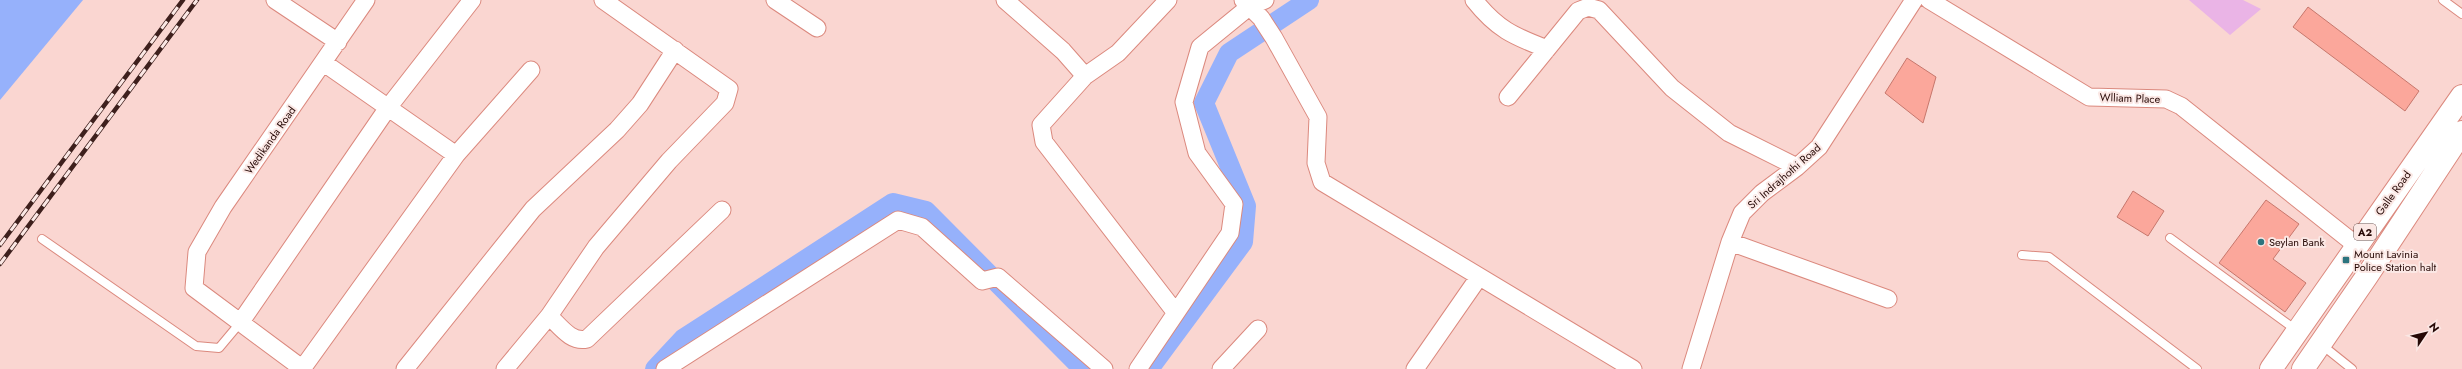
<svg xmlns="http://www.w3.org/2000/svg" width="2462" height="369" font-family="Jost,sans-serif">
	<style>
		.green { fill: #eab4e6 }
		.water { fill: #96b1fb }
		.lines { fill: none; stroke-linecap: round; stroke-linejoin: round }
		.canal { stroke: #96b1fb; stroke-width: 20 }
		.building { fill: #fba79b; stroke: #c7776c }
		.lane-casing { stroke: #db897e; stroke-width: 10 }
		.street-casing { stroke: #db897e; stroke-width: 19 }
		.highway-casing { stroke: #db897e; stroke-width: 24 }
		.lane { stroke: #fff; stroke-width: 8 }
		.street { stroke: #fff; stroke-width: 17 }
		.highway { stroke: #fff; stroke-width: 22 }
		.rail-casing { stroke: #3e201d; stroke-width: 4.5 }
		.rail { stroke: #fbe8e5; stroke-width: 3; stroke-dasharray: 9; stroke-linecap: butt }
		.poi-dot { fill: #2c747e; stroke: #fbe8e5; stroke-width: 1.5 }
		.labels { text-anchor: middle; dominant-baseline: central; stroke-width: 4; stroke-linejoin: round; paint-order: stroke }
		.shield { fill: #fbe8e5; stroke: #664c49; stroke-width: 1 }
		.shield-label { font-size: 10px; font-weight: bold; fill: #260906 }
		.street-label { font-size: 11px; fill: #260906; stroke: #fbe8e5 }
		.poi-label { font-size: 11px; fill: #260906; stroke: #fbe8e5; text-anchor: start }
	</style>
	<rect width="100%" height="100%" fill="#fad6d1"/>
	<path class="green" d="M2189,0H2243L2261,9L2230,35Z"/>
	<path class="water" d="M0,0H83L0,100Z"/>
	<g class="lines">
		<path class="canal" d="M655,369L683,339L893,203L926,211L1083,369
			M1149,369L1243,242L1246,206L1204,103L1229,53L1309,0"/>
	</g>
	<path class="building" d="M2308,7L2419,91L2405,111L2293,27Z
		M1907,58L1936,77L1923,123L1885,93Z
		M2133,191L2164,211L2148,236L2117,217Z
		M2266,200L2299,224L2273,259L2306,283L2285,312L2219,263Z"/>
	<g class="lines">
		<defs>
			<path id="lane" d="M2443,0L2462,14
				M2170,238L2296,330
				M42,239L196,346L219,348L240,323
				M2022,255L2049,257L2197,369
				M2322,345L2352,369"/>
			<path id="street" d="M275,0L338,42
				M775,0L817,28
				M1005,0L1063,51L1085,76L1118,53L1168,0
				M1243,0L1261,18L1274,38L1318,117L1316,163L1322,182L1633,369
				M1474,0C1497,29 1513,36 1547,49
				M1929,0L2089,97L2166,99L2181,106L2356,245
				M324,63L456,155
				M1085,76L1041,125L1044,142L1176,313
				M1508,97L1578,11L1588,7L1599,10L1672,88L1729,133L1797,167
				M1730,242L1888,299
				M549,316C560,326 571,343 587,339L722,210
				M240,323L387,109L472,0
				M302,369L456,155L531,70
				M303,369L194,288L197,252L223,207L366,0
				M405,369L533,209L617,130L640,104L675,50
				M505,369L549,316L596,247L669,161L725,103L729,89L603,0
				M665,369L898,220L922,227L982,281L998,277L1104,369
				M1138,369L1230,233L1234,204L1197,153L1184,102L1200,47L1249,7L1265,0
				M1221,369L1258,329
				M1415,369L1479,277
				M1691,369L1730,242L1742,213L1762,193L1797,167L1819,147L1914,0"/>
			<path id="highway" d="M2271,369L2462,96
				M2303,369L2367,276L2462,132"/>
		</defs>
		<use href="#lane" class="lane-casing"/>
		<use href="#street" class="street-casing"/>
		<use href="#highway" class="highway-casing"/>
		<use href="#lane" class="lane"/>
		<use href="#street" class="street"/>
		<use href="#highway" class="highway"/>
		<defs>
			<path id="rail" d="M0,245L183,0
				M0,264L197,0"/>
		</defs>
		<use href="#rail" class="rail-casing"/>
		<use href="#rail" class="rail"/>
	</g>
	<g class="poi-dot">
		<circle cx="2261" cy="242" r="4"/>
		<rect x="2342" y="256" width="8" height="8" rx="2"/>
	</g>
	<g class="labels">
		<rect class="shield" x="2354" y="224" width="22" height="16" rx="3"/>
		<g class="shield-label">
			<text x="2365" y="232">A2</text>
		</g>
		<g class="street-label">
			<text transform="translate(2130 98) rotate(2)">Wlliam Place</text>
			<text transform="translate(270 140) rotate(-55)">Wedikanda Road</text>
			<text transform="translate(1784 176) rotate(-41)">Sri Indrajhothi Road</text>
			<text transform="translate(2393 193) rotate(-54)">Galle Road</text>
		</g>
		<g class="poi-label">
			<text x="2269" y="242">Seylan Bank</text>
			<text x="2354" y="254">Mount Lavinia<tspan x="2354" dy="13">Police Station halt</tspan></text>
		</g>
	</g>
	<g transform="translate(2426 333) rotate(55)" stroke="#fbe8e5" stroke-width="3" paint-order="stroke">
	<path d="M0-3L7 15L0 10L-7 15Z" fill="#260906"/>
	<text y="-6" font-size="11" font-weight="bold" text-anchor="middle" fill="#260906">N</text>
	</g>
</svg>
